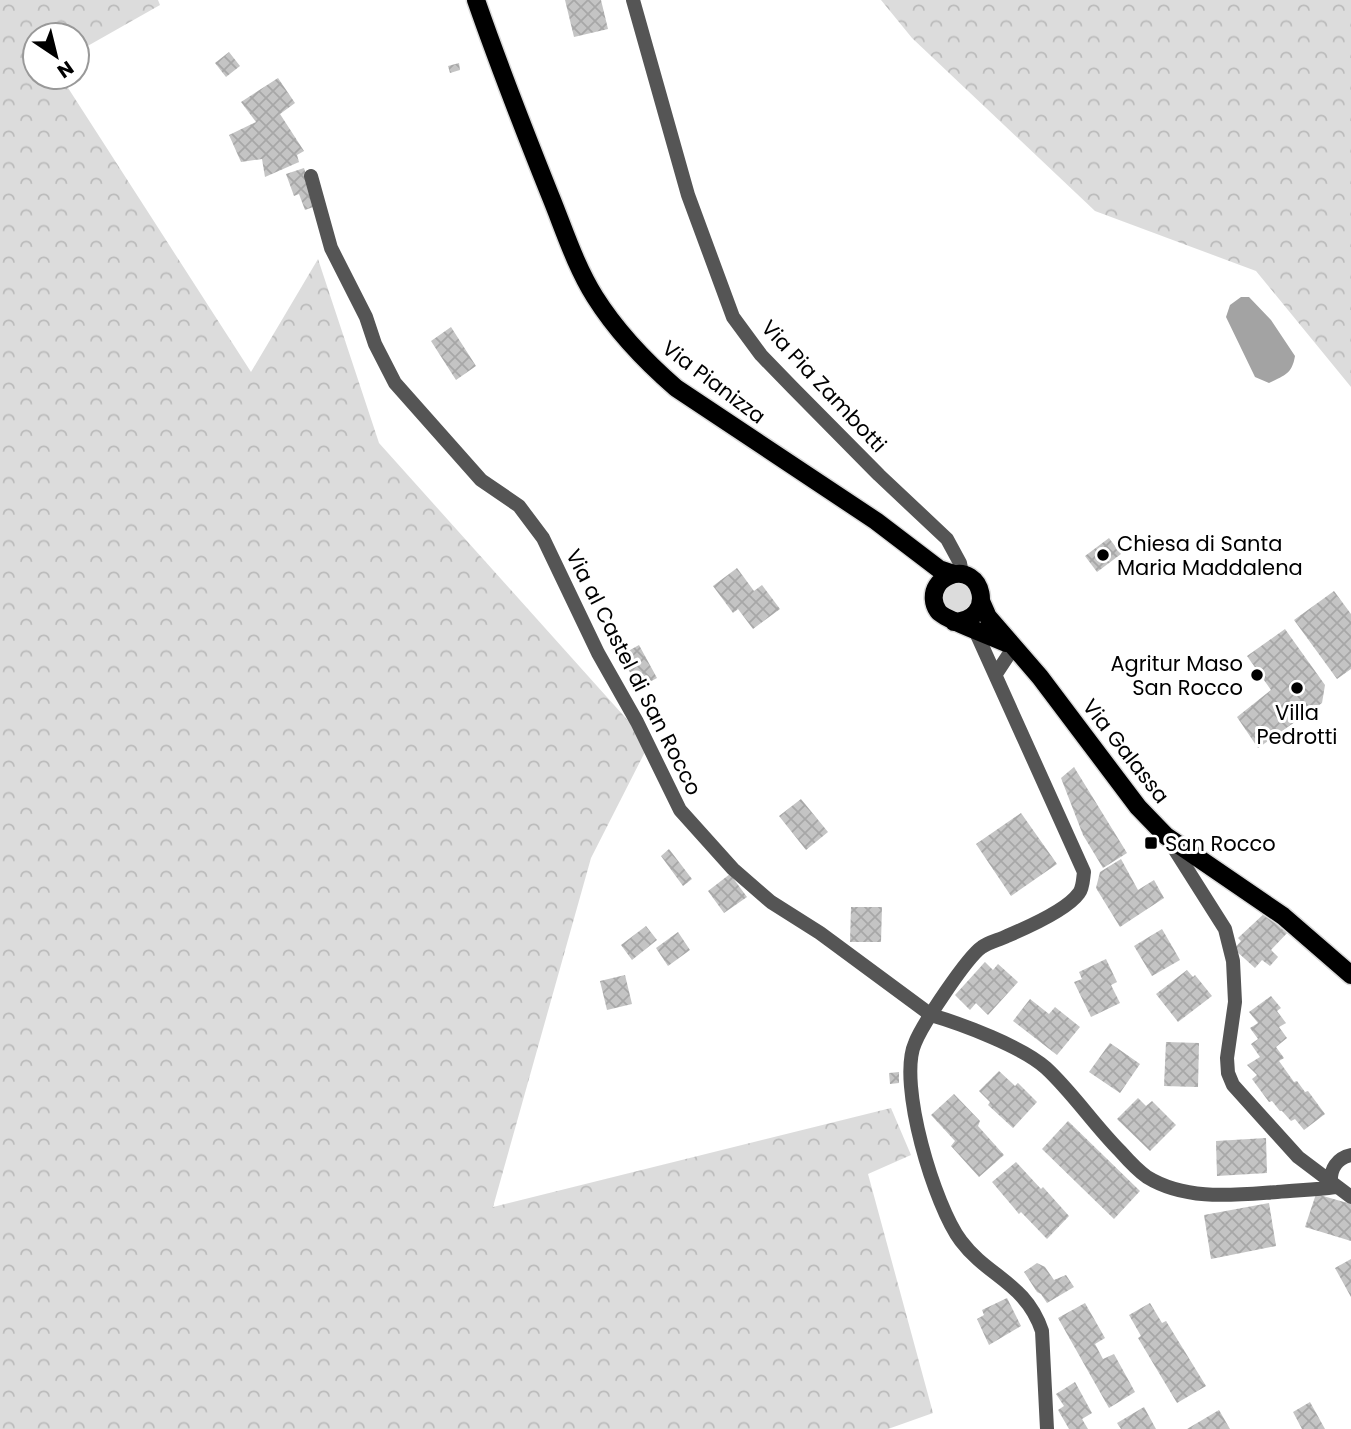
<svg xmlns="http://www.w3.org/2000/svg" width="1351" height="1429" font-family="Poppins,sans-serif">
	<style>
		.grass { fill: #dcdcdc }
		.forest { fill: url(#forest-crowns) }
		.water { fill: #a3a3a3 }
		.building { fill: url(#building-cross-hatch) }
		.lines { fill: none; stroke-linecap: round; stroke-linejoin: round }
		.primary-casing { stroke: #dbdbdb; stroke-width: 21 }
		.street { stroke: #555; stroke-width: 14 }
		.primary { stroke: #000; stroke-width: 18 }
		.poi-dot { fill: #000; stroke: #fff; stroke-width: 2.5 }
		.labels { text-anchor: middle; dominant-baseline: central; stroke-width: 6; stroke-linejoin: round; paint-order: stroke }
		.street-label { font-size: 21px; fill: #000; stroke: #fff }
		.poi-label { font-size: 21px; fill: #000; stroke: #fff; text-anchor: start }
	</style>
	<defs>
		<pattern id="forest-crowns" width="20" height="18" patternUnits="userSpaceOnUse" patternTransform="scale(1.75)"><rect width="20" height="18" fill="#dcdcdc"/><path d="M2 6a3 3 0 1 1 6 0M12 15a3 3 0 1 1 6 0" fill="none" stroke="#bbb"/></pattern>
		<pattern id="building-cross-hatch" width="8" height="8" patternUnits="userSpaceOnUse" patternTransform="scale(1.75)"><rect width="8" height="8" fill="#c4c4c4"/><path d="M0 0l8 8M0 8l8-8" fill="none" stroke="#a7a7a7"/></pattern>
	</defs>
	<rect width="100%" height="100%" fill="#fff"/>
	<path class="grass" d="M944 598a14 14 0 1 1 28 0a14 14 0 1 1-28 0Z"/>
	<path class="forest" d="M0,0H158L160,5L77,52V35H35V77H61L251,372L318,259L379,443L649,744L591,858L493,1207L891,1108L911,1155L868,1174L933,1413L888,1429H0Z
		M881,0H1351V387L1256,271L1095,211L912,38Z"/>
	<path class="water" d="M1241,297H1249L1271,320L1295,356C1292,374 1285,375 1269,383L1255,377L1226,317L1230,305Z"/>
	<path class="building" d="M565,0H601L608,29L574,37Z
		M229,52L240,66L226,77L215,63Z
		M459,63L460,70L450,73L448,66Z
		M278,78L295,103L280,114L304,151L297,155L299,162L265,177L262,159L241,162L229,135L256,122L241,102Z
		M304,168L316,206L305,210L299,194L294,196L286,174Z
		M451,327L476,366L456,380L431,341Z
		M1109,538L1121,554L1097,572L1085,556Z
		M737,568L754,591L762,585L780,609L753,629L738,609L733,613L713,586Z
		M1334,591L1351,614V669L1337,679L1294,620Z
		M1285,629L1325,685L1322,703L1258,748L1237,717L1271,690L1247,656Z
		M639,645L657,678L638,688L621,655Z
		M1074,767L1127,853L1103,868L1083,835L1061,778Z
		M801,799L828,832L806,850L779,816Z
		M1021,813L1057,864L1011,896L976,844Z
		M669,849L692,879L683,886L661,856Z
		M1121,859L1138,890L1154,880L1164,898L1120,927L1096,888L1100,872Z
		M730,874L747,897L724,913L708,891Z
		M851,907H882L881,942H850Z
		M1267,911L1289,931L1271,950L1278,957L1270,966L1262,960L1255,968L1234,949L1241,941L1238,938Z
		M646,926L657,940L632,960L621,945Z
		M1162,929L1180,960L1152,976L1134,946Z
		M678,932L690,950L668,966L656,948Z
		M1106,959L1117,982L1111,985L1120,1003L1091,1017L1074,982L1082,979L1079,972Z
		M985,962L993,970L998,964L1018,982L988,1015L976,1003L970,1010L955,995Z
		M1187,970L1193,977L1195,975L1212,996L1178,1022L1156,994Z
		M625,975L632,1004L607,1010L600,981Z
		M1271,996L1281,1008L1277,1011L1286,1023L1279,1027L1287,1038L1276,1047L1284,1058L1279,1061L1294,1082L1297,1081L1305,1092L1308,1091L1325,1114L1304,1130L1295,1119L1291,1121L1282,1111H1280L1272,1101L1269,1102L1252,1079L1257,1075L1247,1065L1260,1057L1251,1044L1258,1039L1250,1028L1258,1023L1249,1012Z
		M1030,999L1049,1014L1055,1007L1080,1027L1057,1055L1013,1021Z
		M1166,1042L1199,1043L1198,1087L1164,1086Z
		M1110,1043L1140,1064L1120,1093L1089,1072Z
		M999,1071L1015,1086L1018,1083L1037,1102L1013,1128L988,1105L990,1102L979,1091Z
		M899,1072V1083L890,1084L889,1073Z
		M954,1094L980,1121L978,1126L1004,1155L979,1177L951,1146L955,1141L931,1115Z
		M1138,1098L1146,1106L1152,1101L1176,1125L1150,1151L1117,1119Z
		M1068,1121L1140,1191L1114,1219L1042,1149Z
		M1266,1138L1267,1173L1217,1176L1216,1141Z
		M1016,1162L1041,1189L1043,1187L1069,1216L1047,1239L1021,1212L1019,1214L992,1182Z
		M1316,1194L1351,1204V1241L1305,1227Z
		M1269,1203L1276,1246L1211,1259L1204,1215Z
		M1351,1259V1297L1335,1268Z
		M1037,1263L1045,1267L1054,1280L1066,1275L1074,1287L1047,1303L1041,1294L1037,1292L1024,1272Z
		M1007,1298L1021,1326L989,1345L977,1319L984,1315L982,1310Z
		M1085,1303L1105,1338L1095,1344L1103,1359L1114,1354L1135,1392L1109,1408L1058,1318Z
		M1150,1303L1162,1323L1166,1321L1206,1386L1177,1403L1138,1338L1141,1336L1129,1315Z
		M1075,1382L1092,1413L1082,1419L1088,1429H1069L1058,1410L1064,1406L1056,1394Z
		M1310,1402L1325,1429H1302L1293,1412Z
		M1144,1407L1156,1429H1121L1117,1423Z
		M1219,1410L1230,1429H1187Z"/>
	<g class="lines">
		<defs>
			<path id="primary" d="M476,0C499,66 524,130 550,195C564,229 575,265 595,297C617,332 645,361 676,388L876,521L939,569L954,574
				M981,601L988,617L1040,677L1138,807L1166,836L1283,916L1351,975
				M954,622C998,620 982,562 949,576C944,578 940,581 937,586C932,594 933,604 938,611C943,619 994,637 1006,643"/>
		</defs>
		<use href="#primary" class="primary-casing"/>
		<path class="street" d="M633,0L688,195L733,317L761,355L793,388L879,475L947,539L960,563L962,574
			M311,176L331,248L366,317L375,344L395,383L481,480L519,506L543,538L598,653L637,722L680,810L733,869L771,902L820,933L931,1015C962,1024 1023,1047 1046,1068C1073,1093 1094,1125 1120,1151C1128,1160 1137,1170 1147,1177C1186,1201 1234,1195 1277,1192C1296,1190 1315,1190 1335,1187
			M974,628L1084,872C1083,879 1083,888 1079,893C1067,910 1026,928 1007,936C999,940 989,942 982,947C967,957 922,1025 915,1043C897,1083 935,1207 961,1241C988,1277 1026,1283 1042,1331L1047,1429
			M996,674L1013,648
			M1168,839L1225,929L1233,961L1235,1002L1227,1058L1228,1073L1233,1085L1298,1157L1351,1197
			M1331,1183C1330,1169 1337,1158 1351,1155"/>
		<use href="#primary" class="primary"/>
	</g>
	<g class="poi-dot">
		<circle cx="1103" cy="555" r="7"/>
		<circle cx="1257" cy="675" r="7"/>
		<circle cx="1297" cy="688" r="7"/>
		<rect x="1144" y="836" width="14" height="14" rx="3.5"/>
	</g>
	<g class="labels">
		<g class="street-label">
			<text transform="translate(714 382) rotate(37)">Via Pianizza</text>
			<text transform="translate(824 386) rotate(47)">Via Pia Zambotti</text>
			<text transform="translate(634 672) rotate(63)">Via al Castel di San Rocco</text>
			<text transform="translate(1126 751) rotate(52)">Via Galassa</text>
		</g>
		<g class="poi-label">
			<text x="1117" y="543">Chiesa di Santa<tspan x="1117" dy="24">Maria Maddalena</tspan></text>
			<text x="1243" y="663" text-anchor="end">Agritur Maso<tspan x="1243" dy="24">San Rocco</tspan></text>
			<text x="1297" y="712" text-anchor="middle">Villa<tspan x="1297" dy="24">Pedrotti</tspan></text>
			<text x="1165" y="843">San Rocco</text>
		</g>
	</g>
	<g transform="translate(56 56) rotate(145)"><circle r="33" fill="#ffffff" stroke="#999999" stroke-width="2"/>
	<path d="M0-5L12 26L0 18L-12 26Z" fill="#000000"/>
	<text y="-10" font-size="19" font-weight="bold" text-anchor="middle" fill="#000000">N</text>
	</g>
</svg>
